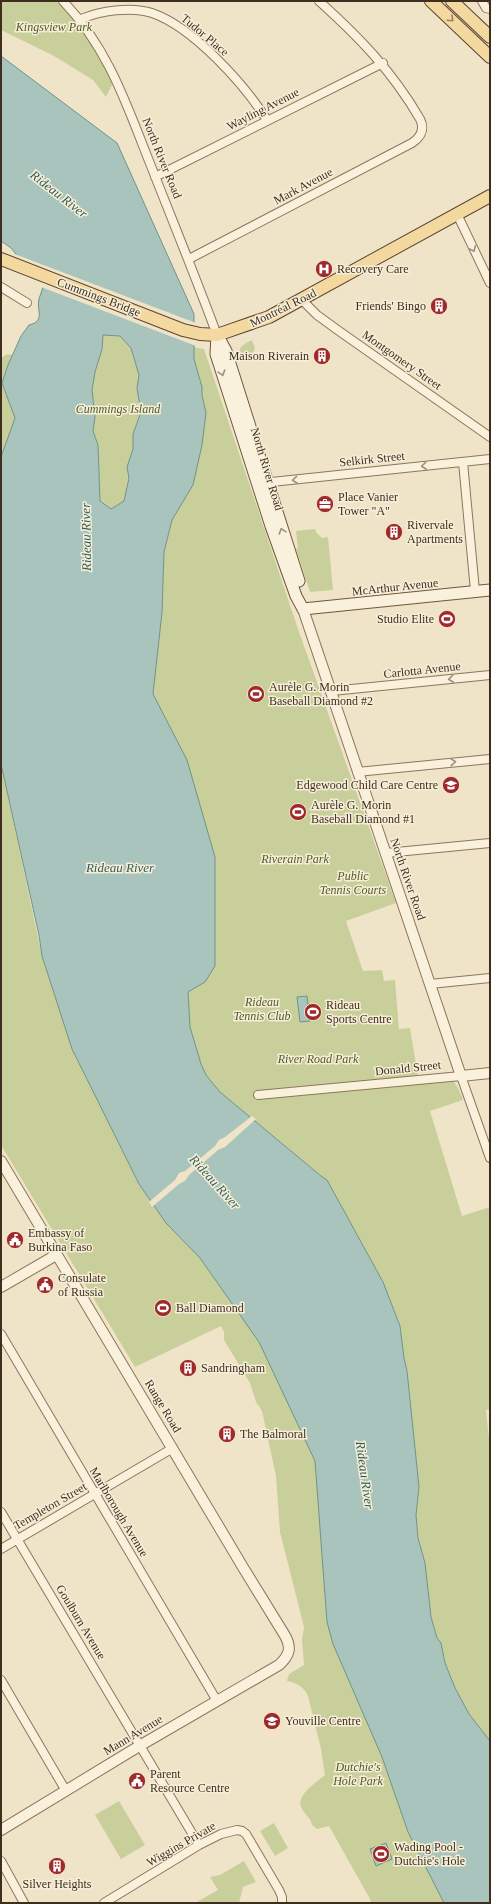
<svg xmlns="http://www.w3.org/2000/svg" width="491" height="1904" font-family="Georgia,serif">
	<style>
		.green { fill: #c9cf9b }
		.water { fill: #a9c4bc; stroke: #6f938a; fill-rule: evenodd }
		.pier { fill: #f0e4c8 }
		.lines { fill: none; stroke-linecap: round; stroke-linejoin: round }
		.minor-casing { stroke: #8d765c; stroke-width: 10 }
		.tertiary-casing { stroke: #8d765c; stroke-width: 12 }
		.secondary-casing { stroke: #6f573f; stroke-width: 13 }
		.primary-casing { stroke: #5b4430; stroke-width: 14 }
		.minor { stroke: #faf1dc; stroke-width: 8 }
		.tertiary { stroke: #faf1dc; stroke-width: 10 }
		.secondary { stroke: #faf1dc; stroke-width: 11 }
		.primary { stroke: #f3d9a0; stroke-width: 12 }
		.oneway { stroke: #988460 }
		.oneway2 { stroke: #9c907e }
		.labels { text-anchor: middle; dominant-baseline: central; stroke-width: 3; stroke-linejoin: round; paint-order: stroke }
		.park-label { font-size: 12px; font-style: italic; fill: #4d5a26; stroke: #f7eed8 }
		.street-label { font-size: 12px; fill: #3d2e20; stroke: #f7eed8 }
		.poi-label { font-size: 12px; fill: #3d2e20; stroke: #f7eed8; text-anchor: start }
		.water-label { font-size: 13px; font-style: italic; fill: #2f5d5a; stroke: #f7eed8 }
	</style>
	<rect width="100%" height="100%" fill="#f0e4c8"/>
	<path class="green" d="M1,1H66L116,77L106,97L93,80L54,56L1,30Z
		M103,335L120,336L131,348L139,375L137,388L141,412L133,434V449L127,467L129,478L124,501L111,509L100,501L98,445L93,431L95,417L92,390L95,372L102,349Z
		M252,340L255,348L251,358L240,362C237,348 240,346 252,340Z
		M194,347L204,349L298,629L396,903L346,921L363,971L382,970L384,981L395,980L399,1029L410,1028L418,1076L449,1072C454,1083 460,1089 463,1100L430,1111L462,1216L490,1207V1409L486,1410L490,1448V1741L469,1714L455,1688L445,1663L441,1643L437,1638L431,1617L425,1563L418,1538L416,1515L419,1487L407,1371L404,1358L400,1326L383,1282L327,1180L321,1176L220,1092L206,1075L201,1064L190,1027L188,992L205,982L153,694L162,612L164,552L172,520L193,485L206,413L202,395V387L194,359Z
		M7,354L12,355L2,383L15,418L1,457V358Z
		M315,529L316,532L322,538L328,537L333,590L310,592L296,549L298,548L296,531Z
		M1,756V764L42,956L72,1049L139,1184L166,1223L200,1258L242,1317L249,1323L272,1364L315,1461L323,1550L343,1667L382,1757L408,1832L444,1903H371L370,1899L329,1826L317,1829L312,1825C311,1818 305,1815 302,1809C294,1796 317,1782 325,1775L321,1749L308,1696C304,1687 297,1683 287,1681L289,1674L304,1665L302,1639L304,1627L280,1532L276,1476L262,1411L256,1402L250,1383L224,1340V1332L221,1326L135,1367L1,1145Z
		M119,1801L145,1845L121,1859L95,1815Z
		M274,1823L288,1848L275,1856L260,1831Z
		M244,1861L256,1882L243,1887L239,1903H195L218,1890L210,1877L220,1875Z"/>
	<path class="water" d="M1,56L117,143L194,314V359L202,387V395L206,413L202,445L193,485L172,520L164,552L162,612L153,694L187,760L215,857V966L205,982L188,992L190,1027L201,1064L206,1075L220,1092L321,1176L327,1180L383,1282L400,1326L404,1358L407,1371L419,1487L416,1515L418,1538L425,1563L431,1617L437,1638L441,1643L445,1663L455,1688L469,1714L490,1741V1903H444L408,1832L382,1757L333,1644L327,1622L315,1461L259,1342L200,1258L166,1223L139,1184L72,1049L42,956L39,935L1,764V457L15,418L2,383L8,365L21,336L29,325C46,321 36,310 39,299C40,295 42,291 43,287L11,248L1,241ZM103,335L120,336L131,348L139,375L137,388L141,412L133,434V449L127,467L129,478L124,501L111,509L100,501L98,445L93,431L95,417L92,390L95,372L102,349Z
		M307,996L310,1021L300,1022L297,997Z
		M386,1843L392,1859L376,1866L370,1849Z"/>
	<path class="pier" d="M12,253L196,323V346L41,287Z
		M252,1116L256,1119L225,1147L218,1150L189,1175L185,1181L179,1184L152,1207L149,1202L175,1180L179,1173L185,1171L215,1146L219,1140L225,1137Z"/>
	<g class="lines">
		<defs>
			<path id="minor" d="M63,1C109,49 127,106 151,166C173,222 196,278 217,335
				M482,1L486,8L490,9
				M81,19C100,11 131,6 152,13C193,27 244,84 267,120
				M155,177L383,63
				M457,214L490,283
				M189,259L412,143C421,137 425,129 420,119C392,71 360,38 319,1
				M1,287L27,303
				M302,300L317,315L339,331L490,437
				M463,462L475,591
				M262,483L490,459
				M332,691L490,675
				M357,772L490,759
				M386,853L490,843
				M430,984L490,978
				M258,1095L461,1076L490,1158
				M1,1334L217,1701
				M1,1512L199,1845
				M1,1549L173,1448
				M1,1680L66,1791
				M1,1861L24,1903
				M104,1903L199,1845L221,1834L237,1830L242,1831L246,1834L279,1890L282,1897V1903"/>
			<path id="tertiary" d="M303,609L461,1076L490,1073
				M1,1161L244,1569L284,1634C292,1647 290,1655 279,1665L141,1745L1,1830
				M1,1287L51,1258L56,1253"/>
			<path id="secondary" d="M217,335L216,354L271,526L296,596L303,609
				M218,336L226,351L299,581
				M303,609L490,590"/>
			<path id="primary" d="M431,1L490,57
				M452,1L490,37
				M1,259L183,330L200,334L217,335L269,317L490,196"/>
		</defs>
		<use href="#minor" class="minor-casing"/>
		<use href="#tertiary" class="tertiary-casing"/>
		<use href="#secondary" class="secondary-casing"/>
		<use href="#primary" class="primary-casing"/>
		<use href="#minor" class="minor"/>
		<use href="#tertiary" class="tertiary"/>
		<use href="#secondary" class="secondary"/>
		<use href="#primary" class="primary"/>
	</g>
	<defs><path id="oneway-chevron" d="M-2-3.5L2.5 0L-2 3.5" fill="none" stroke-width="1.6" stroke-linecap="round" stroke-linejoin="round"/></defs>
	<use class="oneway" href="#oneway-chevron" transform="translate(451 19) rotate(43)"/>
	<g class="oneway2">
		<use href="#oneway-chevron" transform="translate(473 249) rotate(65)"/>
		<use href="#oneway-chevron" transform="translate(222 373) rotate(72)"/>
		<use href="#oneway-chevron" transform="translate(424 466) rotate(174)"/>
		<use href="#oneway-chevron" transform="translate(295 480) rotate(174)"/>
		<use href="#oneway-chevron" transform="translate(282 531) rotate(-108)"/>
		<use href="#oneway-chevron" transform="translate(451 679) rotate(174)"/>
		<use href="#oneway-chevron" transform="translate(453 762) rotate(-5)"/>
	</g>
	<defs>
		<symbol id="hospital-disc" viewBox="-11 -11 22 22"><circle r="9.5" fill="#9e2a2b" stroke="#f7eed8"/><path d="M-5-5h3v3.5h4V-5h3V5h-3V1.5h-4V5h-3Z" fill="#fff"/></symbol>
		<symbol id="building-disc" viewBox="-11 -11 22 22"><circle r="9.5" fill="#9e2a2b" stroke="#f7eed8"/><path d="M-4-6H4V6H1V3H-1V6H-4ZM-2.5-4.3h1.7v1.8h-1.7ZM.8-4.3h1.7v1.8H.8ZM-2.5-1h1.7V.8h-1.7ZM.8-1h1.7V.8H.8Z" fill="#fff"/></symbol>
		<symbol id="office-disc" viewBox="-11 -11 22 22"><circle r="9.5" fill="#9e2a2b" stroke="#f7eed8"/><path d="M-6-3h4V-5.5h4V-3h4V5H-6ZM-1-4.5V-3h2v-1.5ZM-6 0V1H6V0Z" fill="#fff"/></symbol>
		<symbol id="stadium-disc" viewBox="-11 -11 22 22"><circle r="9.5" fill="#9e2a2b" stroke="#f7eed8"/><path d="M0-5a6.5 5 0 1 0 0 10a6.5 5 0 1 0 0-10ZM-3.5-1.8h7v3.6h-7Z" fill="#fff"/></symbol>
		<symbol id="school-disc" viewBox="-11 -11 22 22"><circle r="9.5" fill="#9e2a2b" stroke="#f7eed8"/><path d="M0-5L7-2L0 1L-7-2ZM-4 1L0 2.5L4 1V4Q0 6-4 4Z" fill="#fff"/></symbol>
		<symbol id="civic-disc" viewBox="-11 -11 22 22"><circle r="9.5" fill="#9e2a2b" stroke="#f7eed8"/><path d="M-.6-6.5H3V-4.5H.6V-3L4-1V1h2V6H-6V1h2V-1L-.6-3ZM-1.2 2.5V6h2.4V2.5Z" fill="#fff"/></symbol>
	</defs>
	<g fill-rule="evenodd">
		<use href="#hospital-disc" x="314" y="259" width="20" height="20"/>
		<use href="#building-disc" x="429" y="296" width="20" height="20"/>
		<use href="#building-disc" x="312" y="346" width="20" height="20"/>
		<use href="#office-disc" x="315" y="494" width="20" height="20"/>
		<use href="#building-disc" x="384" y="522" width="20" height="20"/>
		<use href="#stadium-disc" x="437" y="609" width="20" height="20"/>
		<use href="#stadium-disc" x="246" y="684" width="20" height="20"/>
		<use href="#school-disc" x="441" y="775" width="20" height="20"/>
		<use href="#stadium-disc" x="288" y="802" width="20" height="20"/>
		<use href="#stadium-disc" x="303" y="1002" width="20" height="20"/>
		<use href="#civic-disc" x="5" y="1230" width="20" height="20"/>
		<use href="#civic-disc" x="35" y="1275" width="20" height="20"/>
		<use href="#stadium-disc" x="153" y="1298" width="20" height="20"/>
		<use href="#building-disc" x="178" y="1358" width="20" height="20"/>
		<use href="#building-disc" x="217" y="1424" width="20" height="20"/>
		<use href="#school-disc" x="262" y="1711" width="20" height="20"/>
		<use href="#civic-disc" x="127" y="1771" width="20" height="20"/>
		<use href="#stadium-disc" x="371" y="1844" width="20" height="20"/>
		<use href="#building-disc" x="47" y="1856" width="20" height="20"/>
	</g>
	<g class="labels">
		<g class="park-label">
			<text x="54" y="27">Kingsview Park</text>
			<text x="118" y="409">Cummings Island</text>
			<text x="295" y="859">Riverain Park</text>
			<text x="353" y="876">Public<tspan x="353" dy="14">Tennis Courts</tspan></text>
			<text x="262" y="1002">Rideau<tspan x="262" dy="14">Tennis Club</tspan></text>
			<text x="318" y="1059">River Road Park</text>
			<text x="358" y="1767">Dutchie's<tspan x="358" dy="14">Hole Park</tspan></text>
		</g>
		<g class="street-label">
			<text transform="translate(205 35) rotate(40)">Tudor Place</text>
			<text transform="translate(263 109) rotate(-27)">Wayling Avenue</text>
			<text transform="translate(162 158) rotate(68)">North River Road</text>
			<text transform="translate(303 186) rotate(-28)">Mark Avenue</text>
			<text transform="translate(99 297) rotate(21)">Cummings Bridge</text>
			<text transform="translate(283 308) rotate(-26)">Montréal Road</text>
			<text transform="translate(402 360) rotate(35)">Montgomery Street</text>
			<text transform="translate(372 459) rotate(-6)">Selkirk Street</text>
			<text transform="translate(267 469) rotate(73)">North River Road</text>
			<text transform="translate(395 587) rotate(-6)">McArthur Avenue</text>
			<text transform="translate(422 670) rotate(-6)">Carlotta Avenue</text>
			<text transform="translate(408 879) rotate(71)">North River Road</text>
			<text transform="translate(408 1068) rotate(-6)">Donald Street</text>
			<text transform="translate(163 1406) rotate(59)">Range Road</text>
			<text transform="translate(50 1506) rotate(-30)">Templeton Street</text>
			<text transform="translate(119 1512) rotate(59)">Marlborough Avenue</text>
			<text transform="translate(81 1622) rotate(59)">Goulburn Avenue</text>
			<text transform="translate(133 1735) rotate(-31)">Mann Avenue</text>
			<text transform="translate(181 1844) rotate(-30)">Wiggins Private</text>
		</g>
		<g class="poi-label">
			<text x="337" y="269">Recovery Care</text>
			<text x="426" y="306" text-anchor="end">Friends' Bingo</text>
			<text x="309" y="356" text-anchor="end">Maison Riverain</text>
			<text x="338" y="497">Place Vanier<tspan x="338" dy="14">Tower "A"</tspan></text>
			<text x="407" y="525">Rivervale<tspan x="407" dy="14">Apartments</tspan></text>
			<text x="434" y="619" text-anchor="end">Studio Elite</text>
			<text x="269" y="687">Aurèle G. Morin<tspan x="269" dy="14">Baseball Diamond #2</tspan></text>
			<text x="438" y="785" text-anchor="end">Edgewood Child Care Centre</text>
			<text x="311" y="805">Aurèle G. Morin<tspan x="311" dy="14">Baseball Diamond #1</tspan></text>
			<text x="326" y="1005">Rideau<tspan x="326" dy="14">Sports Centre</tspan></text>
			<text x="28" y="1233">Embassy of<tspan x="28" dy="14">Burkina Faso</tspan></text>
			<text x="58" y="1278">Consulate<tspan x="58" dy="14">of Russia</tspan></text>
			<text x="176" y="1308">Ball Diamond</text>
			<text x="201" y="1368">Sandringham</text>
			<text x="240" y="1434">The Balmoral</text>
			<text x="285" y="1721">Youville Centre</text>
			<text x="150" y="1774">Parent<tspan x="150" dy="14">Resource Centre</tspan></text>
			<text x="394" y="1847">Wading Pool -<tspan x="394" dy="14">Dutchie's Hole</tspan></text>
			<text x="57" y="1884" text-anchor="middle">Silver Heights</text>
		</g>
		<g class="water-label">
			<text transform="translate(59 194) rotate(38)">Rideau River</text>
			<text transform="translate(86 537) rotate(-91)">Rideau River</text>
			<text x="120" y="867">Rideau River</text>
			<text transform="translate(215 1182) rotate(48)">Rideau River</text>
			<text transform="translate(365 1475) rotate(82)">Rideau River</text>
		</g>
	</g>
	<rect width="491" height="1904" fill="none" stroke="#3d2e20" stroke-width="4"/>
</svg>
